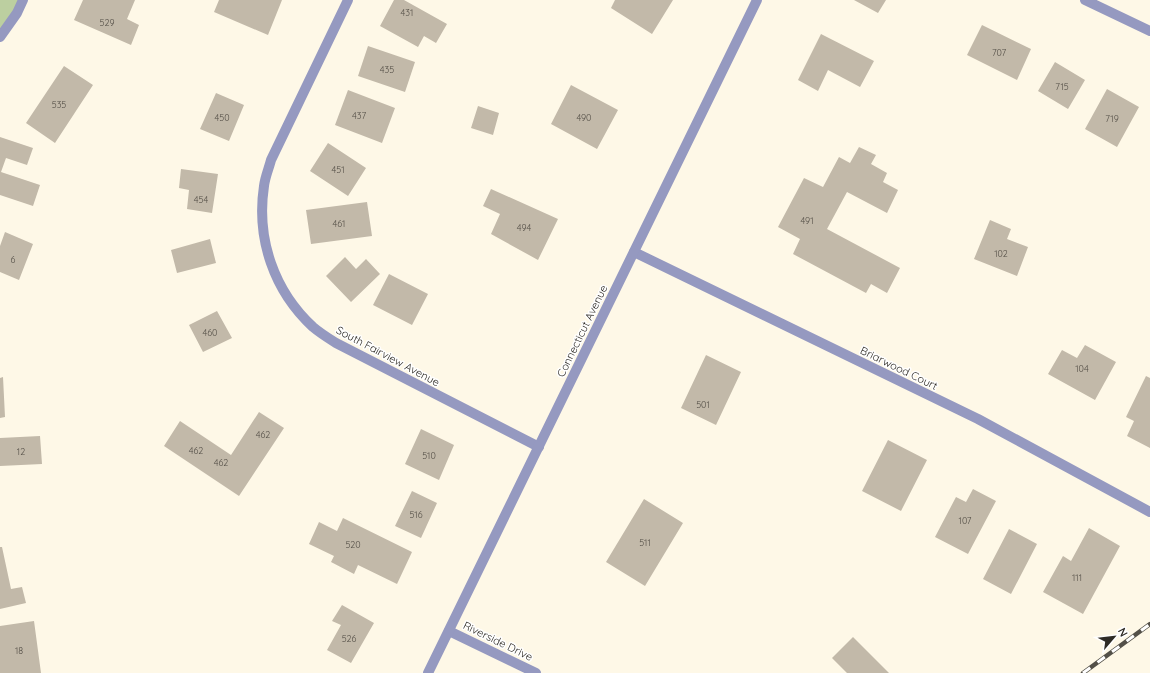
<svg xmlns="http://www.w3.org/2000/svg" width="1150" height="673" font-family="Quicksand,sans-serif">
	<style>
		.forest { fill: #bccfa0 }
		.building { fill: #c2b9a9 }
		.lines { fill: none; stroke-linecap: round; stroke-linejoin: round }
		.minor { stroke: #9599c0; stroke-width: 10 }
		.tertiary { stroke: #9599c0; stroke-width: 10 }
		.rail-casing { stroke: #535048; stroke-width: 4.5 }
		.rail { stroke: #fff; stroke-width: 3; stroke-dasharray: 9; stroke-linecap: butt }
		.labels { text-anchor: middle; dominant-baseline: central; stroke-width: 3; stroke-linejoin: round; paint-order: stroke }
		.number-label { font-size: 9px; fill: #534e46 }
		.street-label { font-size: 11px; fill: #2e2b25; stroke: #fff }
	</style>
	<rect width="100%" height="100%" fill="#fef8e7"/>
	<path class="forest" d="M0,0H23L0,37Z"/>
	<path class="building" d="M83,0H135L127,19L139,25L131,45L74,20Z
		M219,0H282L268,35L214,12Z
		M394,0H404L447,24L436,43L424,36L418,47L380,26Z
		M615,0H673L652,34L611,8Z
		M854,0H886L878,13Z
		M982,25L1031,49L1017,80L967,55Z
		M821,34L874,61L860,87L828,70L818,91L798,80Z
		M368,46L415,62L405,92L358,76Z
		M1055,62L1085,80L1068,109L1038,91Z
		M64,66L93,85L55,143L26,123Z
		M571,85L618,110L597,149L551,124Z
		M1107,89L1139,107L1117,147L1085,129Z
		M348,90L395,108L382,143L335,125Z
		M216,93L244,105L229,141L200,129Z
		M478,106L499,113L493,135L471,128Z
		M0,137L33,148L27,165L6,158L1,172L40,185L33,206L0,195Z
		M328,143L366,168L348,196L310,171Z
		M859,147L876,155L871,164L887,173L883,182L898,190L887,213L847,192L827,229L900,268L887,293L871,284L866,293L793,254L800,239L778,227L804,178L823,187L839,157L850,163Z
		M181,169L218,174L212,213L187,209L189,190L179,188Z
		M491,189L558,219L538,260L491,234L500,214L483,206Z
		M367,202L372,236L311,244L306,210Z
		M990,220L1011,229L1007,239L1028,247L1017,276L974,259Z
		M5,232L33,244L19,280L0,272V246Z
		M210,239L216,263L177,273L171,250Z
		M345,257L356,269L366,259L380,274L351,302L326,276Z
		M389,274L428,294L412,325L373,305Z
		M217,311L232,338L203,352L189,325Z
		M1085,345L1116,362L1095,400L1048,374L1062,350L1077,358Z
		M706,355L741,372L716,425L681,408Z
		M1146,376L1150,378V448L1127,436L1134,421L1126,417Z
		M3,377L5,417L0,418V378Z
		M259,412L284,428L239,496L164,446L180,421L231,455Z
		M421,429L454,445L439,480L405,464Z
		M40,436L42,464L0,466V438Z
		M888,440L927,460L901,511L862,491Z
		M973,489L996,501L968,554L935,537L956,497L966,502Z
		M412,491L437,503L421,538L395,526Z
		M644,499L683,523L645,586L606,562Z
		M343,518L412,552L397,584L358,565L354,574L331,562L334,556L309,544L319,522L337,531Z
		M1089,528L1120,546L1083,614L1043,592L1063,556L1071,561Z
		M1009,529L1037,544L1011,594L983,579Z
		M0,547H2L11,589L22,587L26,603L0,609Z
		M342,605L374,623L351,663L327,650L341,625L332,621Z
		M34,621L41,673H0V626Z
		M853,637L889,673H847L832,658Z"/>
	<g class="lines">
		<path class="minor" d="M348,0L271,160C269,168 265,177 264,186C256,239 274,291 313,327C320,333 328,338 336,343L539,447
			M1085,0L1150,31
			M634,252L978,419L1150,512
			M449,631L536,673"/>
		<path class="tertiary" d="M0,37L17,13L23,0
			M428,673L757,0"/>
		<defs>
			<path id="rail" d="M1083,673L1150,624"/>
		</defs>
		<use href="#rail" class="rail-casing"/>
		<use href="#rail" class="rail"/>
	</g>
	<g class="labels">
		<g class="number-label">
			<text x="407" y="12">431</text>
			<text x="107" y="22">529</text>
			<text x="999" y="52">707</text>
			<text x="387" y="69">435</text>
			<text x="1062" y="86">715</text>
			<text x="59" y="104">535</text>
			<text x="359" y="115">437</text>
			<text x="222" y="117">450</text>
			<text x="584" y="117">490</text>
			<text x="1112" y="118">719</text>
			<text x="338" y="169">451</text>
			<text x="201" y="199">454</text>
			<text x="807" y="220">491</text>
			<text x="339" y="223">461</text>
			<text x="524" y="227">494</text>
			<text x="1001" y="253">102</text>
			<text x="13" y="259">6</text>
			<text x="210" y="332">460</text>
			<text x="1082" y="368">104</text>
			<text x="703" y="404">501</text>
			<text x="263" y="434">462</text>
			<text x="196" y="450">462</text>
			<text x="21" y="451">12</text>
			<text x="429" y="455">510</text>
			<text x="221" y="462">462</text>
			<text x="416" y="514">516</text>
			<text x="965" y="520">107</text>
			<text x="645" y="542">511</text>
			<text x="353" y="544">520</text>
			<text x="1077" y="577">111</text>
			<text x="349" y="638">526</text>
			<text x="19" y="650">18</text>
		</g>
		<g class="street-label">
			<text transform="translate(582 331) rotate(-64)">Connecticut Avenue</text>
			<text transform="translate(388 356) rotate(28)">South Fairview Avenue</text>
			<text transform="translate(899 368) rotate(26)">Briarwood Court</text>
			<text transform="translate(498 641) rotate(26)">Riverside Drive</text>
		</g>
	</g>
	<g transform="translate(1114 637) rotate(62)" stroke="#ffffff" stroke-width="3" paint-order="stroke">
	<path d="M0-3L7 15L0 10L-7 15Z" fill="#2e2b25"/>
	<text y="-6" font-size="11" font-weight="bold" text-anchor="middle" fill="#2e2b25">N</text>
	</g>
</svg>
